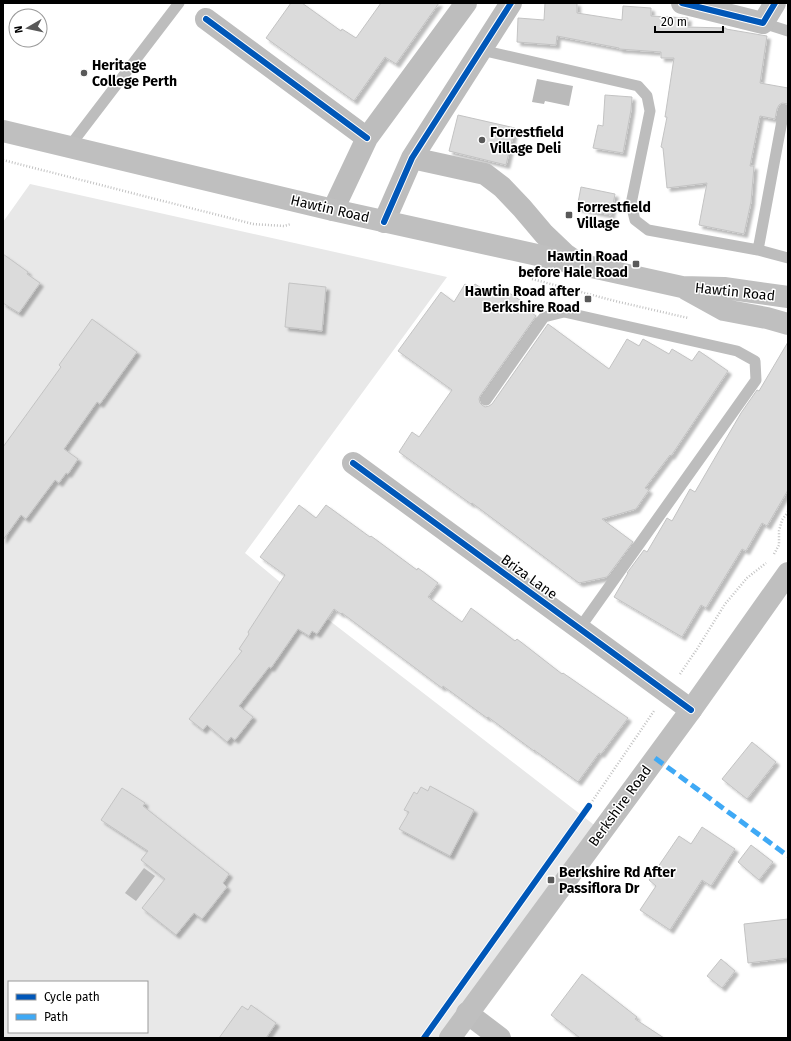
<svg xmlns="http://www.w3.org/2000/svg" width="791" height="1041" font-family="'Fira Sans',sans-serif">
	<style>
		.green { fill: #e8e8e8; fill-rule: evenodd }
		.water { fill: #bababa }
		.building { fill: #dbdbdb; stroke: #c3c3c3; filter: url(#shadow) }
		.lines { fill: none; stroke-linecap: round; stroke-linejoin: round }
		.path { stroke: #c2c2c2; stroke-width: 2.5; stroke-dasharray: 1 2; stroke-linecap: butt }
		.service { stroke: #bdbdbd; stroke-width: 11 }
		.minor { stroke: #bdbdbd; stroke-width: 22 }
		.secondary { stroke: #bfbfbf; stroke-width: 22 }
		.quiet { stroke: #3fa9f5; stroke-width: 5; stroke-dasharray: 10 5; stroke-linecap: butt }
		.cycleway-casing { stroke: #fff; stroke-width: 8 }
		.cycleway { stroke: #0057b8; stroke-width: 6 }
		.poi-dot { fill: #595959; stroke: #fff; stroke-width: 1.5 }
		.labels { text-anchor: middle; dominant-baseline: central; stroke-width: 3; stroke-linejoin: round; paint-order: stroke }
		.poi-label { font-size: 14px; font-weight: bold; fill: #000; stroke: #fff; text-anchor: start }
		.street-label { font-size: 14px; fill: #000; stroke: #fff }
	</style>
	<defs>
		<filter id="shadow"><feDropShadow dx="3.5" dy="3.5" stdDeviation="1" flood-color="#0004"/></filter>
	</defs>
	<rect width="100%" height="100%" fill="#fff"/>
	<path class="green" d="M30,184L447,277L245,553L286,587L602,831L452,1038H3V222ZM9,982H147V1032H9Z"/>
	<path class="water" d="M537,79L573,86L569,106L545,101L544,104L532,102Z
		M144,868L155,876L136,901L125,893Z"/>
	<path class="building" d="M291,3H302L341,31L342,29L356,38L381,3H439L396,64L385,57L354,101L266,38Z
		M545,3H577V13L622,20L623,6L651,8V16L688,18L687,27L726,28V29L767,36L760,83L788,88V104L782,103L779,105L777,109L775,119L760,116L750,166H754L751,202L744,234L699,225L707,183L667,188L663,148L661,147L667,117H665L674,58H661V52L619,49V48L557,36L556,45L517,42L518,18L544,20Z
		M605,95L632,97L631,110L623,153L593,148L598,125L603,126Z
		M458,115L515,128L506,165L449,151Z
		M581,187L615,194L611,215L577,208Z
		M3,254L28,272L27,274L40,283L19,313L3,303Z
		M289,283L326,287L322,331L285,327Z
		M465,284L472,289L475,284L491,294L494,289L503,295L506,291L529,306L527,309L536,316L480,396L479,399L480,403L482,405L485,407L489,406L492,404L548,324L609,369L627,339L639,346L643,339L669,354L672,349L692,361L699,351L728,371L671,456L670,455L645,488L649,490L636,509L602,519L633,542L607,577L579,583L472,503L471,504L399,452L412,432L419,437L452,390L398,351L441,292L454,302Z
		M92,319L137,352L100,404L97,402L64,449L78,459L68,474L66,473L59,483L55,480L26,519L21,515L3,540V447L61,367L59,365Z
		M788,342V490L767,526L762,523L746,551L742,549L706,608L701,605L682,637L614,597L628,573H627L644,550L647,552L667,518L672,521L690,489L695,492L741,413L757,390L759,391Z
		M299,505L316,518L326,505L370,537L371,536L417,570L418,568L438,583L428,597L462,622L471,608L515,641L517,639L562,674L563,673L628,718L601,754L599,753L578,782L534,750V751L488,717L487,718L443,686L442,688L342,613L341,614L334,609L317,634L312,631L309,636L298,629L271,668L269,667L239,706L253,717L235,740L231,737L227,742L207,725L203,730L189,719L242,651L239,649L249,634L248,632L285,575L260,557Z
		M752,742L776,762L747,799L722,779Z
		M430,786L474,810L450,856L399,829L409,812L404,810L414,792L417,794L421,787L428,791Z
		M122,788L145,803L143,806L229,874L223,883L227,887L202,919L194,913L176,935L142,908L165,879L141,860L148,851L101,820Z
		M702,827L735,849L711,886L702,880L670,930L640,910L656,886L649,880L679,836L691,844Z
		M751,845L773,862L759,880L738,862Z
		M788,919V958L748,963L744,924Z
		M721,959L735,971L722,988L707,976Z
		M582,974L637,1017L635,1019L664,1038H580L551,1015Z
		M251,1005L276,1023L266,1038H219L242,1006L248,1010Z"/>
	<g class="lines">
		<path class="path" d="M3,160L253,224L284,226L291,224
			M532,279L615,301L688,318
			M774,554L779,545V531L782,520L788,512
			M680,674L697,649L725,604L747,578L766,563
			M589,806L654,711"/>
		<path class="service" d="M763,23L788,31
			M481,50L638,86L647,96L650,111L631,204L635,220L648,230L758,250L788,258
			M69,147L179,3
			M758,250L784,110
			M486,400L544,317L564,312L737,351L755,361L756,380L579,629"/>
		<path class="minor" d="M682,3L763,23L775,3
			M206,19L367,138
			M412,158L485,174L502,187L522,208L544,234L565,254L581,265
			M333,210L367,138L466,3
			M384,222L412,158L511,3
			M353,463L691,710
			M467,1013L500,1038"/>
		<path class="secondary" d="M3,131L333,210L682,287L724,288L788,297
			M686,289L724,310L767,318L788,324
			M450,1038L691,710L788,573"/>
		<path class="quiet" d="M655,758L788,856"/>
		<defs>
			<path id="cycleway" d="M682,3L763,23L775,3
				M206,19L367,138
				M384,222L412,158L511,3
				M353,463L691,710
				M424,1038L589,806"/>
		</defs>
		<use href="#cycleway" class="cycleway-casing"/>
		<use href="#cycleway" class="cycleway"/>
	</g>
	<g class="poi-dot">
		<circle cx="84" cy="73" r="4"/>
		<circle cx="482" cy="140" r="4"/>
		<rect x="565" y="211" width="8" height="8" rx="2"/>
		<rect x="632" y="260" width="8" height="8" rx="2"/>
		<rect x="584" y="295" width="8" height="8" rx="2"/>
		<rect x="547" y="876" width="8" height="8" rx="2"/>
	</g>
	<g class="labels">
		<g class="poi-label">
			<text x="92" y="65">Heritage<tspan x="92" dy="16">College Perth</tspan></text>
			<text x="490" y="132">Forrestfield<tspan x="490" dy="16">Village Deli</tspan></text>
			<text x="577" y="207">Forrestfield<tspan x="577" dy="16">Village</tspan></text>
			<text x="628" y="256" text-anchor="end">Hawtin Road<tspan x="628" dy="16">before Hale Road</tspan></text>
			<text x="580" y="291" text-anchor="end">Hawtin Road after<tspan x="580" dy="16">Berkshire Road</tspan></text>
			<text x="559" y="872">Berkshire Rd After<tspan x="559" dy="16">Passiflora Dr</tspan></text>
		</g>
		<g class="street-label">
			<text transform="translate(330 209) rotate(13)">Hawtin Road</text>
			<text transform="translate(735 292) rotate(6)">Hawtin Road</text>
			<text transform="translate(529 577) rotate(36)">Briza Lane</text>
			<text transform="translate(620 806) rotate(-54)">Berkshire Road</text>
		</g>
	</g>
	<rect width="791" height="1041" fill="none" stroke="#000000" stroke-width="8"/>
	<rect x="8" y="981" width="140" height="52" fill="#ffffff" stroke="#999999"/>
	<rect x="16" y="994" width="20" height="6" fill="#0057b8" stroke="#999999"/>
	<text x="44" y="1001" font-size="12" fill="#000000">Cycle path</text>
	<rect x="16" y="1014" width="20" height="6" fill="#3fa9f5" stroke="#999999"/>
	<text x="44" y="1021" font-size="12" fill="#000000">Path</text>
	<g transform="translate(28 28) rotate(261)"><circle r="19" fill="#ffffff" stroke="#999999"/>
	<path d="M0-3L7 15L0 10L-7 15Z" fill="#595959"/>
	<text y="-6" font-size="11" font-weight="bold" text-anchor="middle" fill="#000000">N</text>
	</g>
	<path d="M655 26v6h68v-6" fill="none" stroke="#000000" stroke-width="2"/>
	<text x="661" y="26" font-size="12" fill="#000000" stroke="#ffffff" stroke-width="3" paint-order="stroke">20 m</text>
</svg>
